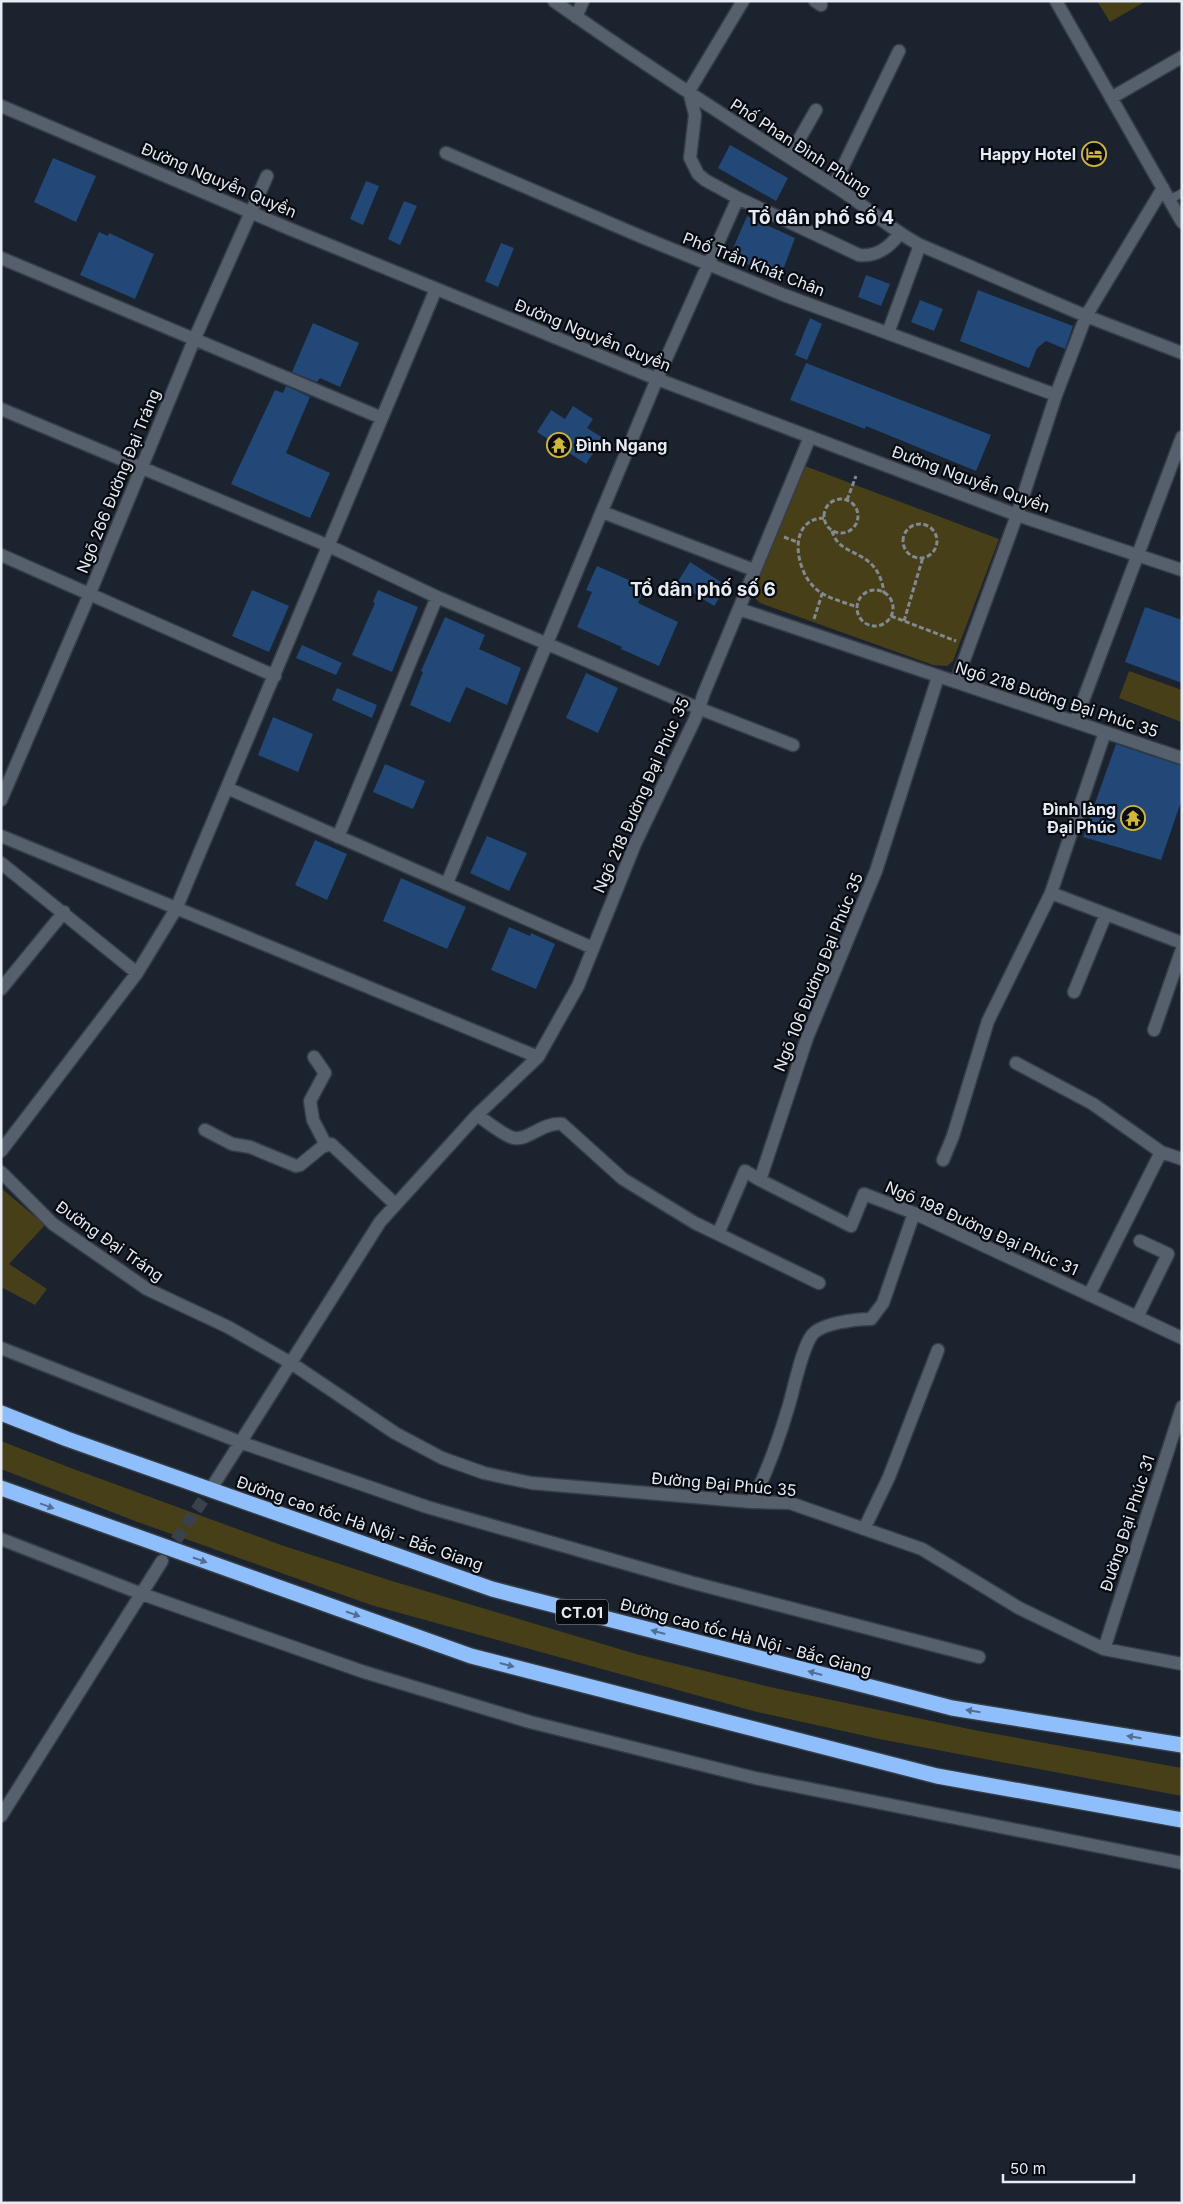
<svg xmlns="http://www.w3.org/2000/svg" width="1183" height="2204" font-family="Inter,sans-serif">
	<style>
		.green { fill: #473f18 }
		.building { fill: #224878 }
		.lines { fill: none; stroke-linecap: round; stroke-linejoin: round }
		.street-tunnel { stroke: #39414c; stroke-width: 12; stroke-dasharray: 12 6; stroke-linecap: butt }
		.lane-casing { stroke: #363d47; stroke-width: 10 }
		.street-casing { stroke: #363d47; stroke-width: 15 }
		.secondary-casing { stroke: #363d47; stroke-width: 15 }
		.highway-casing { stroke: #363d47; stroke-width: 18 }
		.path { stroke: #818992; stroke-width: 3; stroke-dasharray: 5 2.5; stroke-linecap: butt }
		.lane { stroke: #56606d; stroke-width: 8 }
		.street { stroke: #56606d; stroke-width: 12 }
		.secondary { stroke: #56606d; stroke-width: 12 }
		.highway { stroke: #8ebefb; stroke-width: 15 }
		.oneway { fill: #526e92 }
		.labels { text-anchor: middle; dominant-baseline: central; stroke-width: 4.5; stroke-linejoin: round; paint-order: stroke }
		.shield { fill: #080c11; stroke: #a3a9b0; stroke-width: 1 }
		.shield-label { font-size: 15px; font-weight: bold; fill: #e6ecf4 }
		.street-label { font-size: 16px; fill: #e6ecf4; stroke: #080c11 }
		.poi-label { font-size: 16px; font-weight: bold; fill: #e6ecf4; stroke: #080c11; text-anchor: end }
		.quarter-label { font-size: 19px; font-weight: bold; fill: #e6ecf4; stroke: #080c11 }
	</style>
	<rect width="100%" height="100%" fill="#1a232e"/>
	<path class="green" d="M1097,1H1146L1110,22Z
		M805,466L999,539L953,661L947,666L933,665L760,603L751,594L752,589Z
		M1129,671L1182,690L1181,722L1119,698Z
		M1,1188L45,1225L9,1264L47,1289L35,1305L1,1287Z
		M1,1441L71,1468L281,1545L392,1581L636,1654L770,1687L974,1730L1182,1768V1796L879,1739L757,1712L371,1605L135,1521L1,1469Z"/>
	<path class="building" d="M730,145L788,178L776,201L718,168Z
		M53,158L96,176L76,222L34,202Z
		M366,181L379,186L363,225L350,219Z
		M404,201L417,206L400,245L388,239Z
		M747,216L795,238L780,278L738,260L734,246Z
		M99,232L108,236L109,233L154,254L135,299L80,275Z
		M501,243L514,248L498,287L485,281Z
		M866,275L890,284L881,306L858,297Z
		M978,290L1073,326L1065,349L1046,341L1037,348L1029,368L960,341Z
		M920,300L943,309L934,331L911,322Z
		M810,318L822,324L807,360L795,355Z
		M313,323L359,343L340,387L320,378L317,382L292,372Z
		M806,363L991,435L976,471L866,426L865,429L790,400Z
		M286,386L310,397L286,453L330,473L310,518L231,484L275,390L283,393Z
		M573,406L593,419L587,428L603,438L586,464L537,432L551,410L565,419Z
		M690,562L727,586L714,606L677,583Z
		M597,566L645,587L638,603L678,622L659,666L621,649L622,647L577,627L592,592L586,590Z
		M252,590L289,606L269,652L232,636Z
		M378,590L418,607L392,672L352,655L375,603L373,602Z
		M1145,607L1182,620V683L1125,662Z
		M445,617L485,635L479,649L521,668L507,705L466,687L450,723L410,705L423,672L421,671Z
		M302,645L342,663L336,675L296,658Z
		M586,673L618,688L598,733L566,718Z
		M337,688L377,705L372,718L332,700Z
		M273,717L313,734L298,772L258,755Z
		M1116,744L1182,766V799L1161,860L1083,837Z
		M385,764L425,781L413,809L373,792Z
		M487,836L527,853L509,891L470,873Z
		M315,840L347,854L327,900L295,885Z
		M401,878L466,907L447,949L383,921Z
		M509,927L530,936L531,933L555,944L536,989L491,970Z"/>
	<g class="lines">
		<path class="street-tunnel" d="M166,1555L214,1484"/>
		<defs>
			<path id="lane" d="M1169,200L1182,193"/>
			<path id="street" d="M554,1C646,66 741,127 836,187C865,205 889,229 920,245L1086,316L1182,353
				M743,1L689,91L695,115L690,158L698,174L705,180L738,198L859,255C876,257 890,247 899,234
				M815,1L821,5
				M1056,1L1182,222
				M576,17L583,1
				M1111,98L1182,57
				M446,153L642,237L784,295L1056,395
				M789,157L816,110
				M834,185L899,51
				M1,258L382,418
				M888,333L920,245
				M1,409L329,546L437,597L698,708L793,745
				M602,512L754,570
				M1,555L275,676
				M739,609L1182,758
				M956,682L1017,515L1056,395L1086,316L1163,188
				M1075,722L1182,437
				M227,788L593,948
				M1,800L90,593L194,340L267,176
				M1,836L538,1057
				M338,837L437,597
				M1,863L137,973
				M447,883L657,379L738,198
				M1051,893L1182,943
				M1,989L64,912
				M1074,992L1106,914
				M1154,1030L1182,949
				M314,1057L325,1073L310,1101L313,1120L326,1145
				M1016,1063L1093,1104L1161,1152L1182,1159
				M477,1115C486,1121 504,1136 514,1138C528,1141 542,1122 562,1124L623,1179L695,1223L718,1234L745,1171L760,1180L807,1038L876,871L938,677
				M205,1130L232,1144L250,1147L296,1166L300,1165L322,1147L331,1144L395,1204
				M1,1151L137,973L176,909L436,289
				M943,1160L953,1136L988,1021L1051,893L1105,732
				M1,1172L53,1224L147,1289L228,1327L291,1363L395,1433L442,1458L484,1473L531,1483L752,1502L790,1503L922,1549L1019,1608L1104,1649L1182,1664
				M760,1180L851,1226L864,1194L914,1213L1182,1338
				M718,1234L819,1283
				M1089,1295L1161,1152
				M1137,1317L1168,1254L1140,1241
				M1,1348L240,1442L427,1507L690,1582L979,1657
				M214,1484L380,1222L477,1115L538,1057L578,986L635,844L695,719L704,693L810,437
				M752,1502C768,1470 779,1439 789,1405C794,1388 802,1348 812,1335C821,1323 857,1319 871,1319L883,1303L914,1213
				M864,1529L889,1477L938,1350
				M1,1539L142,1594L364,1672L530,1722L755,1778L1182,1863
				M1104,1649L1182,1407
				M1,1816L162,1561"/>
			<path id="secondary" d="M1,106L290,229L657,379L1017,515L1182,570"/>
			<path id="highway" d="M1,1413L67,1439L492,1589L952,1708L1182,1745
				M1,1488L471,1656L937,1776L1182,1820"/>
		</defs>
		<use href="#lane" class="lane-casing"/>
		<use href="#street" class="street-casing"/>
		<use href="#secondary" class="secondary-casing"/>
		<use href="#highway" class="highway-casing"/>
		<path class="path" d="M824 516a17 17 0 1 1 34 0a17 17 0 1 1-34 0Z
			M847,500L856,476
			M824,518C787,519 795,570 815,588C825,598 844,602 857,607
			M903 541a17 17 0 1 1 34 0a17 17 0 1 1-34 0Z
			M832,531C840,560 878,546 884,593
			M784,537L797,542
			M857 608a18 18 0 1 1 36 0a18 18 0 1 1-36 0Z
			M891,616L956,641
			M814,619L822,594
			M904,621L923,557"/>
		<use href="#lane" class="lane"/>
		<use href="#street" class="street"/>
		<use href="#secondary" class="secondary"/>
		<use href="#highway" class="highway"/>
	</g>
	<defs><path id="oneway-solid" d="M-6-.8H1V-3.2L6.5 0L1 3.2V.8H-6Z" transform="scale(1.25)"/></defs>
	<g class="oneway">
		<use href="#oneway-solid" transform="translate(47 1506) rotate(20)"/>
		<use href="#oneway-solid" transform="translate(200 1560) rotate(19)"/>
		<use href="#oneway-solid" transform="translate(353 1614) rotate(19)"/>
		<use href="#oneway-solid" transform="translate(658 1632) rotate(-165)"/>
		<use href="#oneway-solid" transform="translate(507 1665) rotate(15)"/>
		<use href="#oneway-solid" transform="translate(815 1673) rotate(-165)"/>
		<use href="#oneway-solid" transform="translate(973 1711) rotate(-171)"/>
		<use href="#oneway-solid" transform="translate(1134 1737) rotate(-171)"/>
	</g>
	<defs>
		<symbol id="hotel-ring" viewBox="-11 -11 22 22"><circle r="9.5" fill="#080c11" stroke="#d1b736" stroke-width="1.5"/><path d="M-6-4.5h1.5V1H6V5H4.5V3h-9V5H-6ZM-4 0a1.8 1.8 0 1 1 3.6 0ZM.5 0V-2.5h3Q6-2.5 6 0Z" fill="#d1b736"/></symbol>
		<symbol id="temple-ring" viewBox="-11 -11 22 22"><circle r="9.5" fill="#080c11" stroke="#d1b736" stroke-width="1.5"/><path d="M0-6L5-2H3V0L6.5 2.5H4V6H1.5V3h-3V6H-4V2.5H-6.5L-3 0V-2H-5Z" fill="#d1b736"/></symbol>
	</defs>
	<g fill-rule="evenodd">
		<use href="#hotel-ring" x="1080" y="140" width="28" height="28"/>
		<use href="#temple-ring" x="545" y="431" width="28" height="28"/>
		<use href="#temple-ring" x="1119" y="804" width="28" height="28"/>
	</g>
	<g class="labels">
		<rect class="shield" x="556" y="1599.5" width="52" height="25" rx="4"/>
		<g class="shield-label">
			<text x="582" y="1612">CT.01</text>
		</g>
		<g class="street-label">
			<text transform="translate(801 147) rotate(33)">Phố Phan Đình Phùng</text>
			<text transform="translate(219 180) rotate(23)">Đường Nguyễn Quyền</text>
			<text transform="translate(754 264) rotate(21)">Phố Trần Khát Chân</text>
			<text transform="translate(593 335) rotate(22)">Đường Nguyễn Quyền</text>
			<text transform="translate(971 479) rotate(20)">Đường Nguyễn Quyền</text>
			<text transform="translate(118 481) rotate(-68)">Ngõ 266 Đường Đại Tráng</text>
			<text transform="translate(1057 699) rotate(18)">Ngõ 218 Đường Đại Phúc 35</text>
			<text transform="translate(641 795) rotate(-66)">Ngõ 218 Đường Đại Phúc 35</text>
			<text transform="translate(818 972) rotate(-68)">Ngõ 106 Đường Đại Phúc 35</text>
			<text transform="translate(982 1228) rotate(24)">Ngõ 198 Đường Đại Phúc 31</text>
			<text transform="translate(110 1241) rotate(35)">Đường Đại Tráng</text>
			<text transform="translate(724 1484) rotate(5)">Đường Đại Phúc 35</text>
			<text transform="translate(360 1523) rotate(19)">Đường cao tốc Hà Nội - Bắc Giang</text>
			<text transform="translate(1127 1523) rotate(-72)">Đường Đại Phúc 31</text>
			<text transform="translate(746 1637) rotate(15)">Đường cao tốc Hà Nội - Bắc Giang</text>
		</g>
		<g class="poi-label">
			<text x="1076" y="154">Happy Hotel</text>
			<text x="576" y="445" text-anchor="start">Đình Ngang</text>
			<text x="1116" y="809">Đình làng<tspan x="1116" dy="18">Đại Phúc</tspan></text>
		</g>
		<g class="quarter-label">
			<text x="821" y="217">Tổ dân phố số 4</text>
			<text x="703" y="589">Tổ dân phố số 6</text>
		</g>
	</g>
	<rect width="1183" height="2204" fill="none" stroke="#e6ecf4" stroke-width="5"/>
	<path d="M1003 2174v8h131v-8" fill="none" stroke="#e6ecf4" stroke-width="2.5"/>
	<text x="1010" y="2174" font-size="15" fill="#e6ecf4" stroke="#080c11" stroke-width="4" paint-order="stroke">50 m</text>
</svg>
